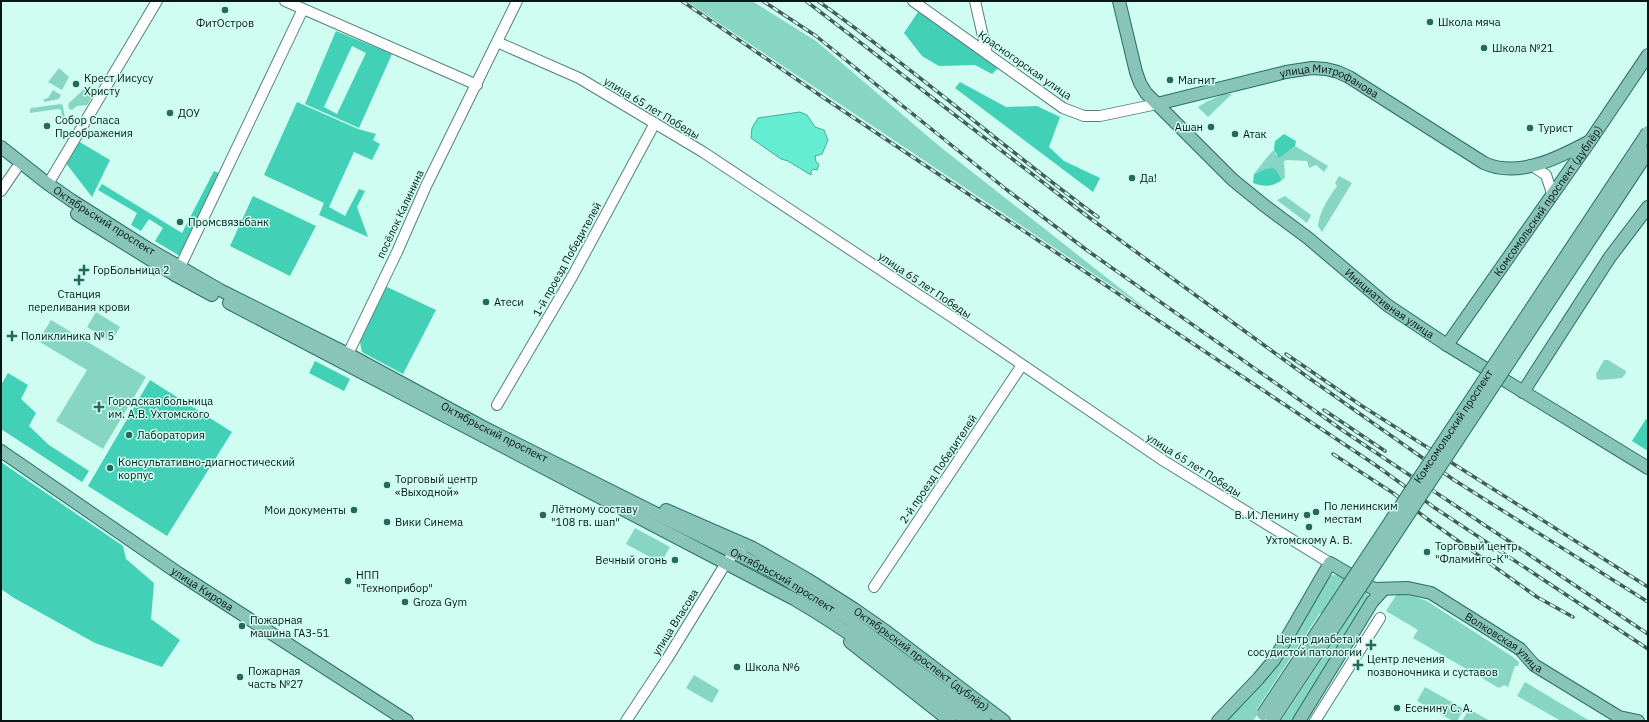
<svg xmlns="http://www.w3.org/2000/svg" width="1649" height="722" font-family="'IBM Plex Sans',sans-serif">
	<style>
		.green { fill: #87d6c4 }
		.forest { fill: #42d0b7; fill-rule: evenodd }
		.water { fill: #65edd3; stroke: #49ad9a }
		.lines { fill: none; stroke-linecap: round; stroke-linejoin: round }
		.minor-casing { stroke: #578177; stroke-width: 12 }
		.major-casing { stroke: #286e61; stroke-width: 14 }
		.minor { stroke: #fff; stroke-width: 10 }
		.major { stroke: #89c4b9; stroke-width: 12 }
		.rail-casing { stroke: #435d56; stroke-width: 3.5 }
		.rail { stroke: #cffdf1; stroke-width: 2; stroke-dasharray: 6; stroke-linecap: butt }
		.major-bridge-casing { stroke: #286e61; stroke-width: 14; stroke-linecap: butt }
		.major-bridge { stroke: #89c4b9; stroke-width: 12 }
		.poi-dot { fill: #24695c; stroke: #cffdf1; stroke-width: 1.5 }
		.labels { text-anchor: middle; dominant-baseline: central; stroke-width: 3; stroke-linejoin: round; paint-order: stroke }
		.poi-label { font-size: 11px; fill: #071814; stroke: #cffdf1; text-anchor: start }
		.street-label { font-size: 11px; fill: #071814; stroke: #cffdf1 }
	</style>
	<rect width="100%" height="100%" fill="#cffdf1"/>
	<path class="green" d="M686,1H752L816,41L938,145L1149,311Z
		M59,68L69,77L62,90L48,82Z
		M53,90L61,95L59,99L44,102V99L48,98Z
		M83,90H88L94,94L87,105L77,106L72,110L69,109L68,104Z
		M1224,94H1232L1208,117L1198,107L1208,101Z
		M61,104L63,106L65,119H62L61,110L58,109L30,113V110L31,108Z
		M1295,146L1328,166L1324,172L1316,165L1309,168L1307,161L1287,160L1284,161L1285,178L1282,180L1277,171L1265,169L1254,174C1261,166 1266,157 1274,150L1276,155L1290,150Z
		M1339,176L1352,183L1322,232L1318,226C1320,210 1328,199 1337,186L1335,183Z
		M1285,196L1311,215L1307,223L1277,200Z
		M96,312L120,327L111,342L87,327Z
		M51,320L146,377L103,449L56,421L87,370L38,341Z
		M1604,360H1608L1626,371V373L1622,378L1600,380L1597,379L1596,374Z
		M635,528L670,547L661,563L626,544Z
		M1333,575C1344,574 1367,586 1369,598L1295,721H1281L1342,628L1320,613L1257,709L1260,711L1253,721H1223L1328,577Z
		M1397,594L1413,596L1427,601L1513,657L1519,662L1518,666H1515L1508,687L1504,685L1499,688L1413,638L1418,630L1386,611Z
		M694,675L719,690L712,703L686,688Z
		M1525,682L1590,721H1561L1517,696Z
		M1425,687L1464,709L1457,721H1453L1417,701Z
		M1469,709L1490,721H1462Z"/>
	<path class="forest" d="M920,9L1001,65L992,74L975,65L939,66L922,56L904,33Z
		M336,31L392,54L359,128L305,104ZM352,46L366,53L337,114L324,107Z
		M960,82L1006,107L1037,106L1060,117L1049,147L1064,161L1100,178L1093,192L955,88Z
		M297,102L358,129L376,134L373,140L380,144L372,160L354,152L329,207L345,216L359,189L365,191L357,207L368,237L319,215L324,203L264,175Z
		M1284,134L1296,141L1295,146L1279,158L1274,150L1275,141Z
		M78,141L110,160L92,197L65,162Z
		M1273,168L1277,171L1282,180C1273,187 1264,187 1253,183L1254,174L1265,169Z
		M214,171L223,175L183,258L155,241L163,228L149,219L141,231L131,225L137,213L98,190L102,184L182,233Z
		M253,196L316,226L290,276L230,246Z
		M385,286L436,310L403,374L362,352L360,342Z
		M315,361L350,379L344,391L309,373Z
		M8,373L28,385L21,399L36,413L29,426L49,445L89,471L82,482L1,429V385Z
		M150,380L232,432L167,536L88,486Z
		M1646,419L1648,420V451L1632,441Z
		M1,462L123,546L126,559L154,583L151,619L180,640L162,667L95,643L14,598L1,589Z"/>
	<path class="water" d="M800,112L807,115L815,127L824,130L828,140L822,154L815,156L816,162L819,164L817,170L813,169L811,171V175L788,161L781,159L751,138L752,128L758,118Z"/>
	<g class="lines">
		<defs>
			<path id="minor" d="M285,1L477,85
				M913,1L1063,108L1084,116H1100L1157,104
				M975,1L987,54
				M497,42L579,78L703,152L952,317L1164,461L1330,563
				M1531,165L1546,175L1551,190V196
				M48,184L157,1
				M1,191L16,169
				M180,267L303,9
				M345,360L397,252L426,186L517,1
				M497,405L572,277L655,123
				M874,587L1022,365
				M626,721L667,659L726,563L735,552L741,550
				M1315,721L1380,618"/>
			<g id="major">
				<path id="s1" d="M1119,1L1136,72L1140,83L1146,93L1233,180L1265,206L1308,238L1387,305L1447,345L1648,468"/>
				<path id="s2" d="M1157,104L1286,72L1312,68L1326,69L1338,72L1349,77L1484,163C1519,179 1560,157 1590,141"/>
				<path id="s3" d="M1,147L48,184L71,200L147,248L220,290L348,354L483,427L777,574L847,618L985,721"/>
				<path d="M77,214L175,275L212,295"/>
				<path d="M229,303L794,599C856,635 911,678 968,721"/>
				<path id="s4" d="M1447,345L1590,141L1648,55"/>
				<path d="M1523,392L1610,257L1648,207"/>
				<path id="s5" d="M1,451L178,573L407,721"/>
				<path id="s6" d="M666,510L753,548L807,579L854,609L887,632L1004,721"/>
				<path d="M850,642L950,721"/>
				<path id="s7" d="M1218,721L1258,679L1274,660L1330,563L1374,589L1408,588L1431,593L1520,649L1534,665L1619,717L1638,721"/>
				<path d="M1299,721L1372,602L1383,590"/>
			</g>
		</defs>
		<use href="#minor" class="minor-casing"/>
		<use href="#major" class="major-casing"/>
		<use href="#minor" class="minor"/>
		<use href="#major" class="major"/>
		<defs>
			<path id="rail" d="M682,1L824,98L1374,464L1435,508L1648,649
				M763,1L816,36L1007,190L1088,251L1345,432L1648,634
				M806,1L1087,216L1309,378L1454,480L1648,602
				M818,1C914,69 1003,147 1098,217
				M1286,354L1362,406L1648,587
				M1324,410L1385,451
				M1333,454L1393,493L1430,521L1537,597L1573,617"/>
		</defs>
		<use href="#rail" class="rail-casing"/>
		<use href="#rail" class="rail"/>
		<defs>
			<g id="major-bridge">
				<path id="s8" d="M1263,714L1648,132"/>
				<path d="M1272,721L1648,152"/>
			</g>
		</defs>
		<use href="#major-bridge" class="major-bridge-casing"/>
		<use href="#major-bridge" class="major-bridge"/>
	</g>
	<g class="poi-dot">
		<circle cx="225" cy="10" r="4"/>
		<circle cx="1430" cy="22" r="4"/>
		<circle cx="1484" cy="48" r="4"/>
		<circle cx="1170" cy="80" r="4"/>
		<circle cx="76" cy="84" r="4"/>
		<circle cx="170" cy="113" r="4"/>
		<circle cx="47" cy="126" r="4"/>
		<circle cx="1211" cy="127" r="4"/>
		<circle cx="1530" cy="128" r="4"/>
		<circle cx="1235" cy="134" r="4"/>
		<circle cx="1132" cy="178" r="4"/>
		<circle cx="180" cy="222" r="4"/>
		<path d="M82 264h4v4h4v4h-4v4h-4v-4h-4v-4h4z"/>
		<path d="M77 274h4v4h4v4h-4v4h-4v-4h-4v-4h4z"/>
		<circle cx="486" cy="302" r="4"/>
		<path d="M10 330h4v4h4v4h-4v4h-4v-4h-4v-4h4z"/>
		<path d="M97 401h4v4h4v4h-4v4h-4v-4h-4v-4h4z"/>
		<circle cx="129" cy="435" r="4"/>
		<circle cx="110" cy="468" r="4"/>
		<circle cx="387" cy="485" r="4"/>
		<circle cx="354" cy="510" r="4"/>
		<circle cx="1316" cy="512" r="4"/>
		<circle cx="543" cy="515" r="4"/>
		<circle cx="1307" cy="515" r="4"/>
		<circle cx="387" cy="522" r="4"/>
		<circle cx="1309" cy="527" r="4"/>
		<circle cx="1427" cy="552" r="4"/>
		<circle cx="675" cy="560" r="4"/>
		<circle cx="348" cy="581" r="4"/>
		<circle cx="405" cy="602" r="4"/>
		<circle cx="242" cy="626" r="4"/>
		<path d="M1369 639h4v4h4v4h-4v4h-4v-4h-4v-4h4z"/>
		<path d="M1356 659h4v4h4v4h-4v4h-4v-4h-4v-4h4z"/>
		<circle cx="737" cy="667" r="4"/>
		<circle cx="240" cy="677" r="4"/>
		<circle cx="1397" cy="708" r="4"/>
	</g>
	<g class="labels">
		<g class="poi-label">
			<text x="1438" y="22">Школа мяча</text>
			<text x="225" y="23" text-anchor="middle">ФитОстров</text>
			<text x="1492" y="48">Школа №21</text>
			<text x="84" y="78">Крест Иисусу<tspan x="84" dy="13">Христу</tspan></text>
			<text x="1178" y="80">Магнит</text>
			<text x="178" y="113">ДОУ</text>
			<text x="55" y="120">Собор Спаса<tspan x="55" dy="13">Преображения</tspan></text>
			<text x="1203" y="127" text-anchor="end">Ашан</text>
			<text x="1538" y="128">Турист</text>
			<text x="1243" y="134">Атак</text>
			<text x="1140" y="178">Да!</text>
			<text x="188" y="222">Промсвязьбанк</text>
			<text x="93" y="270">ГорБольница 2</text>
			<text x="79" y="294" text-anchor="middle">Станция<tspan x="79" dy="13">переливания крови</tspan></text>
			<text x="494" y="302">Атеси</text>
			<text x="21" y="336">Поликлиника № 5</text>
			<text x="108" y="401">Городская больница<tspan x="108" dy="13">им. А.В. Ухтомского</tspan></text>
			<text x="137" y="435">Лаборатория</text>
			<text x="118" y="462">Консультативно-диагностический<tspan x="118" dy="13">корпус</tspan></text>
			<text x="395" y="479">Торговый центр<tspan x="395" dy="13">«Выходной»</tspan></text>
			<text x="1324" y="506">По ленинским<tspan x="1324" dy="13">местам</tspan></text>
			<text x="551" y="509">Лётному составу<tspan x="551" dy="13">"108 гв. шап"</tspan></text>
			<text x="346" y="510" text-anchor="end">Мои документы</text>
			<text x="1299" y="515" text-anchor="end">В. И. Ленину</text>
			<text x="395" y="522">Вики Синема</text>
			<text x="1309" y="540" text-anchor="middle">Ухтомскому А. В.</text>
			<text x="1435" y="546">Торговый центр<tspan x="1435" dy="13">"Фламинго-К"</tspan></text>
			<text x="667" y="560" text-anchor="end">Вечный огонь</text>
			<text x="356" y="575">НПП<tspan x="356" dy="13">"Техноприбор"</tspan></text>
			<text x="413" y="602">Groza Gym</text>
			<text x="250" y="620">Пожарная<tspan x="250" dy="13">машина ГАЗ-51</tspan></text>
			<text x="1362" y="639" text-anchor="end">Центр диабета и<tspan x="1362" dy="13">сосудистой патологии</tspan></text>
			<text x="1367" y="659">Центр лечения<tspan x="1367" dy="13">позвоночника и суставов</tspan></text>
			<text x="745" y="667">Школа №6</text>
			<text x="248" y="671">Пожарная<tspan x="248" dy="13">часть №27</tspan></text>
			<text x="1405" y="708">Есенину С. А.</text>
		</g>
		<g class="street-label">
			<text transform="translate(1025 65) rotate(35)">Красногорская улица</text>
			<text stroke="none"><textPath href="#s2" startOffset="179">улица Митрофанова</textPath></text>
			<text transform="translate(652 108) rotate(31)">улица 65 лет Победы</text>
			<text stroke="none"><textPath href="#s4" startOffset="176">Комсомольский проспект (дублёр)</textPath></text>
			<text transform="translate(400 214) rotate(-65)">посёлок Калинина</text>
			<text stroke="none"><textPath href="#s3" startOffset="127">Октябрьский проспект</textPath></text>
			<text transform="translate(567 259) rotate(-61)">1-й проезд Победителей</text>
			<text transform="translate(925 285) rotate(34)">улица 65 лет Победы</text>
			<text stroke="none"><textPath href="#s1" startOffset="419">Инициативная улица</textPath></text>
			<text stroke="none"><textPath href="#s8" startOffset="345">Комсомольский проспект</textPath></text>
			<text stroke="none"><textPath href="#s3" startOffset="571">Октябрьский проспект</textPath></text>
			<text transform="translate(1194 465) rotate(32)">улица 65 лет Победы</text>
			<text transform="translate(938 469) rotate(-56)">2-й проезд Победителей</text>
			<text stroke="none"><textPath href="#s3" startOffset="895">Октябрьский проспект</textPath></text>
			<text stroke="none"><textPath href="#s5" startOffset="244">улица Кирова</textPath></text>
			<text transform="translate(675 622) rotate(-58)">улица Власова</text>
			<text stroke="none"><textPath href="#s7" startOffset="392">Волковская улица</textPath></text>
			<text stroke="none"><textPath href="#s6" startOffset="297">Октябрьский проспект (дублёр)</textPath></text>
		</g>
	</g>
	<rect width="1649" height="722" fill="none" stroke="#071814" stroke-width="4"/>
</svg>
